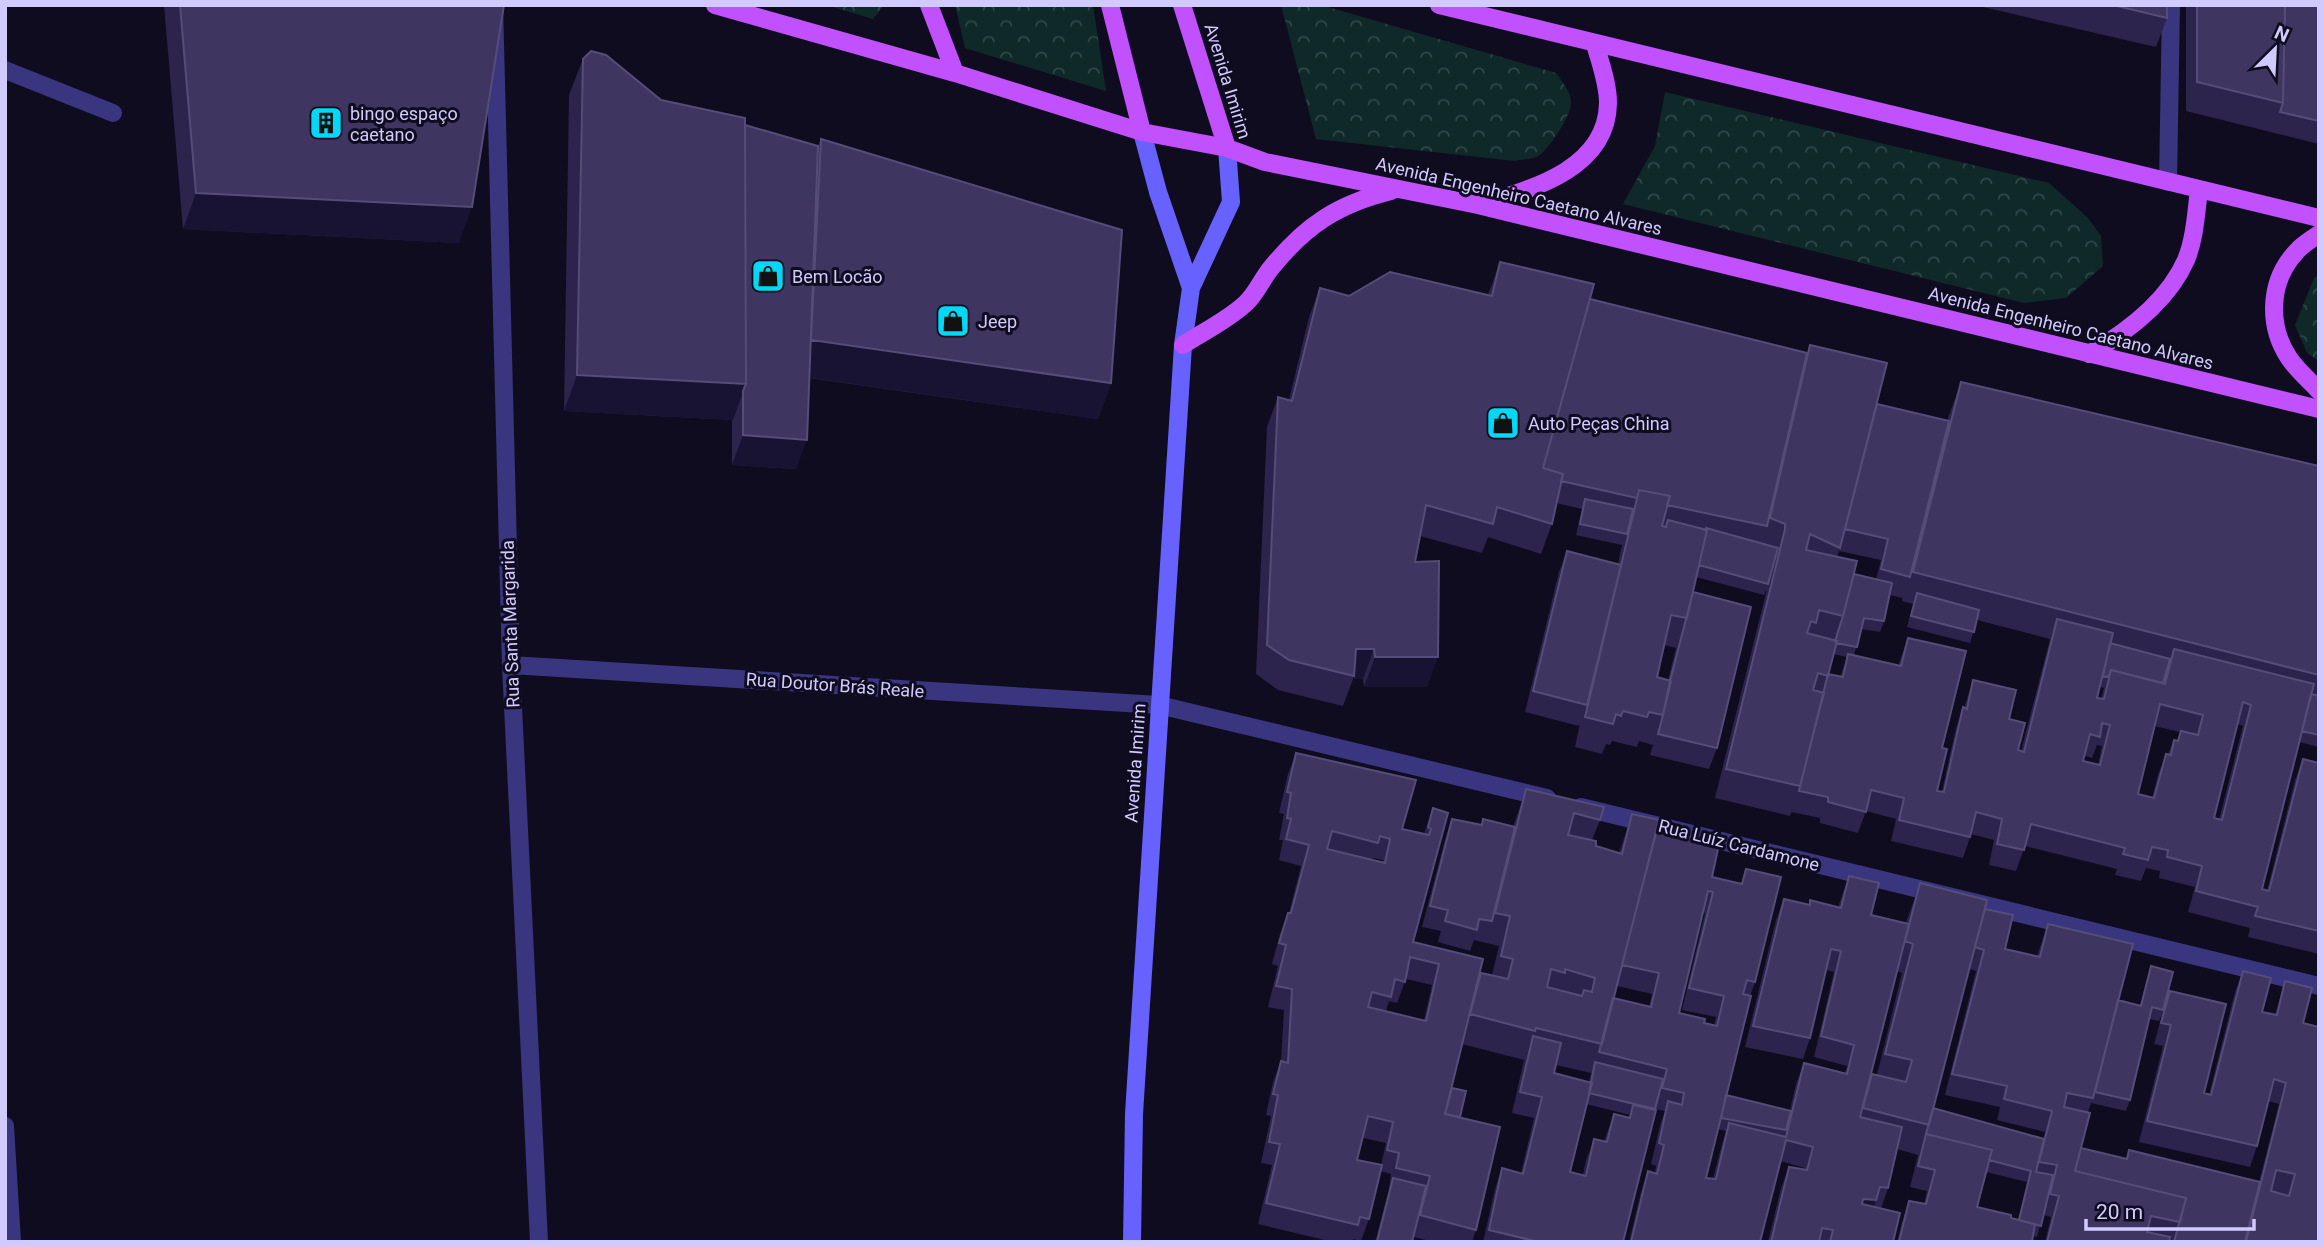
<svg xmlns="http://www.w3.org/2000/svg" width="2324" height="1247" font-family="Roboto,sans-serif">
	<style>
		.forest { fill: url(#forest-crowns) }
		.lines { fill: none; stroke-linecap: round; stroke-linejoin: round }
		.service { stroke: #39357f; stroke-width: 18 }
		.minor { stroke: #39357f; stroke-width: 18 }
		.secondary { stroke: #6761ff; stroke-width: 18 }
		.primary { stroke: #c151ff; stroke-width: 18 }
		.wall { fill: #2c244d; fill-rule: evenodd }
		.shaded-wall { fill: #191333 }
		.building { fill: #3e3560; stroke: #554d79; stroke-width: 2; fill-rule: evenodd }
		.labels { text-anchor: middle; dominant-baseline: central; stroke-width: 6; stroke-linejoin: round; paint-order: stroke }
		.street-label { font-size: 18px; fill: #d1caff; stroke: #0f0c1f }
		.poi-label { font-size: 18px; fill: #d1caff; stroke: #0f0c1f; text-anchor: start }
	</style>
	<defs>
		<pattern id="forest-crowns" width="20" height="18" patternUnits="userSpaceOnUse" patternTransform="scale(1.75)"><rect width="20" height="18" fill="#0f2929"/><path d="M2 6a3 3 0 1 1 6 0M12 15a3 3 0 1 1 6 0" fill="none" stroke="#314749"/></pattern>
	</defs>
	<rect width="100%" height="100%" fill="#0f0c1f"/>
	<path class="forest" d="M826,5H884L873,19Z
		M955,5H1093L1106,91L965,48Z
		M1281,5H1321L1556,73C1561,81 1571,91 1571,102C1572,114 1551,146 1541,154C1534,160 1523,159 1515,161L1316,139Z
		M1665,92L2049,183L2088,218L2101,236L2103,266L2066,298L2024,303L1623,204L1655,146Z
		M2319,275V361L2307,353L2295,325L2314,278Z"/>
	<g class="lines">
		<path class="service" d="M2168,182L2171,5"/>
		<path class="minor" d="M494,5L511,665L539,1242
			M5,70L113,113
			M511,665L1159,705L1547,798
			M1581,807L2319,986
			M5,1126L12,1242"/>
		<path class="secondary" d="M1142,132L1158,192L1191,288
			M1132,1242L1134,1114L1183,345L1191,288L1231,202L1227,148"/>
		<path class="primary" d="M715,5L955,73L1142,132L1227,148L1265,162L1478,205L2319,409
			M929,5L955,73
			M1110,5L1142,132
			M1182,5L1227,148
			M1439,5L2319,218
			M1481,204C1532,189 1607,169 1608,103C1608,83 1600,62 1595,44
			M2319,234C2312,239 2303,244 2297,251C2269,280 2267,325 2289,358C2297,370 2309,380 2319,391
			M1183,345C1203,332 1228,320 1246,303C1256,294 1262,279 1271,268C1306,225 1338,204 1391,191
			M2089,354C2127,332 2168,301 2186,260C2195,238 2196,213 2199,190"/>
	</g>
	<path class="wall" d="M164,5H504L459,243L183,229Z
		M1974,5H2167V18L2156,47Z
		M2186,5H2319V144L2186,111Z
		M583,59L661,100L818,146L821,139L1111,383L1098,419L809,378L796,469L732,465V420L564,411L569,95Z
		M1500,262L1590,299L1807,353L1810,345L1877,404L1947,421L1961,382L2319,466V747L2299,742L2262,889L2267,891L2295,780L2303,759L2319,763V954L2248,937L2250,928L2188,912L2195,887L2159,878L2160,871L2146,868L2141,881L2115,875L2117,869L2025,846L2016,871L1989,865L1994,840L1971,834L1963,858L1891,841L1896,819L1866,811L1858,833L1820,823V818L1791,812L1792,810L1790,816L1715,798L1767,589L1764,595L1696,577L1693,592L1717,748L1709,769L1650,755L1653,745L1639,741L1637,747L1612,741L1610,745L1606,744L1602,754L1575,747L1580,723L1579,726L1525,712L1559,572L1567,551L1618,564L1622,545L1576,535L1582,509L1556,503L1552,524L1541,554L1488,537L1482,553L1420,536L1415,562L1427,687H1364L1363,679H1353L1343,706L1278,690L1256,674L1267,427L1278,397L1289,400L1309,317L1320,288L1349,296L1488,295ZM1839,551L1881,560L1876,579L1854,574L1837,557ZM1890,595L1903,598V596L1902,601L1913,604L1907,627L1970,643L1977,620L2050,639L2021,751L2018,750L2009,719L1973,680L1964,708L1963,707L1956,728L1942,791H1937L1942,748L1908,638L1898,666L1854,655L1861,629L1880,632L1884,621ZM1664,645L1676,648L1668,680L1657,677ZM1833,654L1847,657L1840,677L1828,674ZM2100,687L2104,688L2101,698H2097ZM2238,724L2243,726L2219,820L2214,818ZM2154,726L2180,732L2177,740H2174L2168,754H2166L2158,775L2152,798L2138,794ZM2097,745L2102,746L2098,765L2083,761L2085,756L2092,758Z
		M1296,753L1402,829L1424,834L1433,808L1413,942L1477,983L1481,973L1492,975L1499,946L1474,940L1470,951L1438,942L1441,931L1422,927L1445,840L1452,819L1481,825L1483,819L1513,827L1526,789L1600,820L1592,840L1596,846L1619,853L1632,814L1657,829L1712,877L1741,884L1746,869L1755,982L1750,996L1726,1095L1790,1110L1796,1084L1804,1063L1845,1073L1847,1066L1814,1057L1834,972L1826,970L1810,1038L1803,1059L1745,1047L1776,920L1784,899L1809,905L1810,900L1838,907L1849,876L1871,915L1906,923L1920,883L1985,909L2005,949L2037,956L2048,924L2118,1000L2140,1005L2151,966L2164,1008L2170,991L2204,1093L2209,1095L2235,992L2243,971L2262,1012L2275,1015L2285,981L2303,1023L2319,1242H2045L2051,1217L2043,1215L2037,1237L2033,1236L2032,1242H1897L1902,1222L1909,1201L1924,1204L1927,1191L1910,1187L1918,1155L1897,1149L1888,1188L1881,1209L1893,1242H1768L1781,1188L1789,1167L1805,1170V1168L1780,1161L1760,1242H1629L1641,1192L1648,1171L1655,1173L1656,1166L1651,1164L1661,1122L1665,1111L1655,1109L1623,1242H1483L1495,1189L1502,1168L1521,1173L1534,1118L1512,1113L1524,1060L1462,1044L1452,1088L1460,1117L1476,1230L1472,1242H1433L1414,1237L1412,1242H1375L1389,1189L1391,1174L1380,1171L1369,1219L1361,1241L1353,1239L1352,1242H1333L1258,1224L1272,1165L1261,1163L1271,1116L1266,1115L1273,1082L1281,1061L1284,1010L1268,1007L1278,966L1272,964L1280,934L1289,913L1301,866L1279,860L1283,840H1279L1284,814L1279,813L1288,774ZM1373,858L1383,860L1382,862L1372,860ZM1703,912L1705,913L1682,1010L1716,1017L1714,1025L1679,1013ZM1969,969L1976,971L1945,1095L2000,1107L1997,1120L2045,1132L2043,1139L1933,1108ZM1897,971L1902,973L1877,1075L1869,1082ZM1406,979L1432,985L1424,1020L1386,1011L1389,1001L1397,1003ZM1617,986L1652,994L1649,1007L1613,998ZM2162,1015L2154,1044L2163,1046L2139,1142L2250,1167L2257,1146L2268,1101L2279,1104L2259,1182L2129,1150L2126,1159L2081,1148L2088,1112L2091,1103L2126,1111L2130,1100L2149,1019L2159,1021ZM1556,1065L1591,1073L1589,1082L1554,1073ZM1586,1104L1630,1115L1629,1118L1614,1114L1604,1141L1594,1139L1586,1160L1583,1175L1570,1172ZM1718,1129L1726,1131L1722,1144L1713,1179L1706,1178ZM1363,1138L1386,1143L1381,1165L1357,1160ZM1986,1172L2027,1182L2018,1220L1977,1207Z"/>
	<path class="shaded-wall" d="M196,193L472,207L459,243L183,229Z
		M811,340L1111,383L1098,419L798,376Z
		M577,375L746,384L733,420L564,411Z
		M743,435L807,440L796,469L732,465Z
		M1356,649H1374L1363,679H1353Z
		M1375,657H1438L1427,687H1364Z
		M1863,1199L1876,1200L1869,1221L1855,1220Z"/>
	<path class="building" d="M180,5H504L472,207L196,193Z
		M2113,5H2167V18Z
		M2197,5H2285L2283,103L2197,82Z
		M2285,5H2319V121L2280,112L2283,103Z
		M591,51L606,55L661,100L745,118L746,384L577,375L583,59Z
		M745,125L818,146L807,440L743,435V391L746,384Z
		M821,139L1122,230L1111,383L811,340Z
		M1500,262L1594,284L1543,468L1563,474L1552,524L1497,507L1493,524L1426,505L1415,562L1439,561L1438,657H1375L1374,649H1356L1354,676L1289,660L1267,645L1278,397L1292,401L1320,288L1349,296L1390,272L1492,296Z
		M1590,299L1807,353L1767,526L1667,505L1670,496L1639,490L1637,498L1561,481L1563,474L1543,468Z
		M1810,345L1887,363L1840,548L1810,534L1806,550L1857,561L1843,616L1819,610L1816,623L1811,621L1807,633L1837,641L1828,676L1818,673L1813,690L1824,693L1800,786L1726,769L1785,529V524L1770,518Z
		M1961,382L2319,466V675L1913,572Z
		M1877,404L1949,421L1910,577L1881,569L1888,539L1845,529Z
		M1639,490L1670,496L1662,526L1666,527L1668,520L1707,530L1687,618L1671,615L1657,677L1671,681L1663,715L1649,712L1647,717L1623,711L1621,716L1616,714L1613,724L1585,717Z
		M1585,499L1633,509L1627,534L1580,524Z
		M1706,528L1778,548L1768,584L1699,565L1707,530H1705Z
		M1567,551L1621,565L1587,705L1533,691Z
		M1854,574L1892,583L1884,621L1864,618L1857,647L1836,643L1837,641H1835L1843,616Z
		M1693,592L1751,607L1717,748L1658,734L1663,715L1670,681Z
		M1917,593L1979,610L1974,632L1911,616Z
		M2057,619L2113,633L2097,698L2104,699L2111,670L2165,684L2174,649L2314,684L2262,889L2269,891L2303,759L2319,763V931L2255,916L2258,907L2196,891L2202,866L2167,857L2168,850L2152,847L2148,860L2123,854L2125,848L2031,824L2024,850L1997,844L2002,819L1976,812L1970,837L1899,820L1904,798L1871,790L1866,812L1828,802V797L1799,791L1828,674L1843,677L1848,654L1901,666L1908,638L1966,651L1942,748L1947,749L1937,791L1944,792L1963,707L1967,709L1973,680L2016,690L2009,719L2025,723L2018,750L2024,752ZM2243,702L2251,705L2222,820L2214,818ZM2160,704L2203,715L2198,735L2181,731L2178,741L2174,740L2171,755L2166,754L2154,798L2138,794ZM2102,723L2110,725L2100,765L2083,761L2090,734L2100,737Z
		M2110,643L2170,659L2163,683L2111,670L2108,677L2103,676Z
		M2311,694L2319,696V735L2302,731Z
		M1296,753L1416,780L1402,829L1429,835L1431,829L1428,827L1433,808L1448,813L1413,942L1483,959L1445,1114L1500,1127L1476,1230L1420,1215L1430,1176L1396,1168L1399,1153L1387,1150L1393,1122L1368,1116L1357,1160L1382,1165L1369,1219L1360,1217L1358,1225L1266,1203L1280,1144L1269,1142L1278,1095L1273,1094L1281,1061L1288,1063L1292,989L1276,986L1286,945L1279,943L1288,913H1291L1309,845L1286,839L1291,819L1287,818L1291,793L1287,792ZM1332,831L1378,843L1380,836L1390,839L1385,863L1327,849ZM1410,957L1439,964L1426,1021L1368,1007L1372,992L1391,997L1395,979L1405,982Z
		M1526,789L1604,807L1600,820L1574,813L1568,835L1596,841V846L1622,854L1632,814L1659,820L1602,1044L1536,1028L1535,1031L1470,1014L1481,973L1508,979L1513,959L1501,956L1510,916L1495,913ZM1551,969L1565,973V969L1595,978L1592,992L1584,990L1582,996L1547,987Z
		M1452,819L1482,825L1483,819L1515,827L1492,921L1479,919L1477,930L1445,921L1448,910L1430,906Z
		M1657,829L1719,844L1712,877L1742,884L1746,869L1781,877L1755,982L1747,980L1743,994L1751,996L1706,1178L1716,1179L1729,1123L1786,1137L1804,1063L1847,1074L1854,1045L1821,1036L1841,951L1831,949L1810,1038L1753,1026L1784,899L1810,905V900L1841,908L1849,876L1879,883L1871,915L1909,924L1860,1117L1902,1127L1888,1188L1880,1187L1876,1200L1863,1199L1862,1204L1900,1213L1893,1242H1830L1833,1230L1822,1228L1819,1242H1771L1789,1167L1807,1170L1813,1147L1786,1140L1760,1242H1631L1648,1171L1657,1174L1664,1145L1659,1143L1668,1101L1682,1105L1684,1093L1662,1088L1667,1069L1599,1052L1613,998L1651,1007L1659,973L1622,965ZM1708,891L1713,892L1689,988L1724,996L1717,1026L1704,1023L1705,1019L1679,1013Z
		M1920,883L1987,900L1929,1125L1863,1108L1872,1074L1906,1082L1912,1060L1885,1054L1913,944L1905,941Z
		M1985,909L2013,915L2005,949L2040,957L2048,924L2133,944L2093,1098L2067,1093L2064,1107L2090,1113L2075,1171L2186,1198L2180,1222L2151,1216L2147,1232L2170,1237L2169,1242H2047L2059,1196L2050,1194L2057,1165L2039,1162L2052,1111L2004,1099L2007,1086L1952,1074L1984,950L1975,947Z
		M2151,966L2173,972L2163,1010L2152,1007L2130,1100L2095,1092L2118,1000L2141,1006Z
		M2243,971L2271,978L2262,1012L2277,1015L2285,981L2312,988L2303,1023L2319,1027V1242H2246L2286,1083L2274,1079L2257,1146L2147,1121L2171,1025L2161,1023L2170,991L2226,1004L2204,1093L2211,1095ZM2276,1170L2295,1174L2289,1196L2271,1191Z
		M1533,1036L1561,1043L1554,1073L1592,1083L1570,1172L1586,1176L1594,1139L1607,1142L1614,1114L1630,1118L1633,1105L1656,1110L1623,1242H1539L1489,1230L1502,1168L1523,1174L1542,1097L1520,1092Z
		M1595,1062L1663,1079L1655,1109L1589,1093Z
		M1452,1088L1466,1091L1460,1117L1445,1114Z
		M1726,1095L1791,1111L1786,1130L1721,1118Z
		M1933,1108L2044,1139L2036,1172L2053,1175L2041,1226L2019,1220L2031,1171L1989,1160L1992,1150L1926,1134Z
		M1926,1134L1992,1150L1977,1207L2011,1215V1218L2035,1224L2032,1242H1899L1909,1201L1926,1204L1935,1170L1918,1166Z
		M2081,1148L2127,1159L2129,1150L2260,1182L2245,1242H2174L2186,1198L2075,1171Z
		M1393,1178L1426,1186L1412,1242H1377Z"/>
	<defs>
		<symbol id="building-square" viewBox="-11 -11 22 22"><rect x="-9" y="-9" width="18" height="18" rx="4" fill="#00d8f5" stroke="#0f0c1f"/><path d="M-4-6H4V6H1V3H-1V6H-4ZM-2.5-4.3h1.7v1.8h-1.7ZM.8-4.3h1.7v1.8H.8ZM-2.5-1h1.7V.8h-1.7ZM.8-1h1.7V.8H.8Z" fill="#111"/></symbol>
		<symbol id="shop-square" viewBox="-11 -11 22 22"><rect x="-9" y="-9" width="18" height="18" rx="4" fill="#00d8f5" stroke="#0f0c1f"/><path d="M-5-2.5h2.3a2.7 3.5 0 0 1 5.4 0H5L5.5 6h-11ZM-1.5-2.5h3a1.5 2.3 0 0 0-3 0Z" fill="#111"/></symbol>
	</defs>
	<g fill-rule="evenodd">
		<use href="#building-square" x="307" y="104" width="38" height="38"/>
		<use href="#shop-square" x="749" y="257" width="38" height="38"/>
		<use href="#shop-square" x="934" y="302" width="38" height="38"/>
		<use href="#shop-square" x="1484" y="404" width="38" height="38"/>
	</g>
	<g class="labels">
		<g class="street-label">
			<text transform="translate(1228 81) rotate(73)">Avenida Imirim</text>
			<text transform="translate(1519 196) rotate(13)">Avenida Engenheiro Caetano Alvares</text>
			<text transform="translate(2071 328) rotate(14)">Avenida Engenheiro Caetano Alvares</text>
			<text transform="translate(510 624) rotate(-92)">Rua Santa Margarida</text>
			<text transform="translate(835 685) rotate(4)">Rua Doutor Brás Reale</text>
			<text transform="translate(1135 763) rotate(-86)">Avenida Imirim</text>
			<text transform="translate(1739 845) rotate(14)">Rua Luíz Cardamone</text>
		</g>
		<g class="poi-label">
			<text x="350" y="113">bingo espaço<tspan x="350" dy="21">caetano</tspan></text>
			<text x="792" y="276">Bem Locão</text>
			<text x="978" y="321">Jeep</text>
			<text x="1528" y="423">Auto Peças China</text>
		</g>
	</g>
	<rect width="2324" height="1247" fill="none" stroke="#d1caff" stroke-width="14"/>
	<g transform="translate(2275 49) rotate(24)" stroke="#0f0c1f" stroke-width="5" paint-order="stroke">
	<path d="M0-5L12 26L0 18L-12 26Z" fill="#d1caff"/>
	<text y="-10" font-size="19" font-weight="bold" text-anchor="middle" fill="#d1caff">N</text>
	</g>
	<path d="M2086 1219v10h168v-10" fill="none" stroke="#d1caff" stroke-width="3.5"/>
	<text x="2096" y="1219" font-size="21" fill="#d1caff" stroke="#0f0c1f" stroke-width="5" paint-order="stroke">20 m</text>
</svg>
